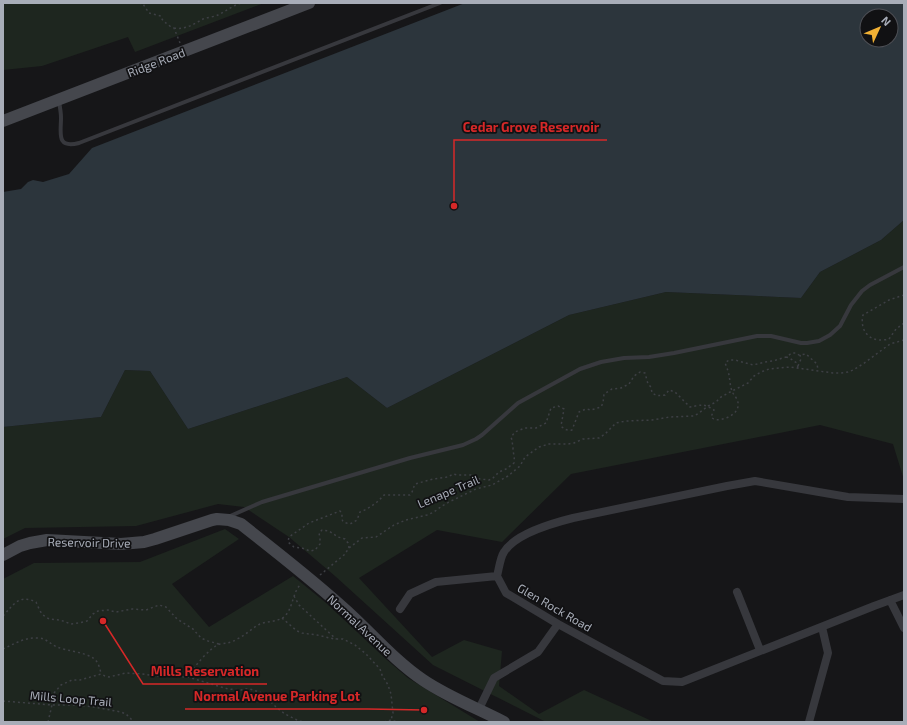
<svg xmlns="http://www.w3.org/2000/svg" width="907" height="725" font-family="'Exo 2',sans-serif">
	<style>
		.green { fill: #1e261f }
		.water { fill: #2c353c; fill-rule: evenodd }
		.lines { fill: none; stroke-linecap: round; stroke-linejoin: round }
		.path { stroke: #3d3f44; stroke-width: 1.5; stroke-dasharray: 2 3; stroke-linecap: butt }
		.lane { stroke: #37383d; stroke-width: 4 }
		.street { stroke: #37383d; stroke-width: 8 }
		.secondary { stroke: #45474d; stroke-width: 12 }
		.labels { text-anchor: middle; dominant-baseline: central; stroke-width: 3.5; stroke-linejoin: round; paint-order: stroke }
		.street-label { font-size: 12px; fill: #a8adb8; stroke: #111113 }
		.leader { fill: none; stroke: #d62828; stroke-width: 1.5 }
		.callout-dot { fill: #d62828; stroke: #111113; stroke-width: 1.5 }
		.callout-label { font-size: 13px; text-anchor: middle; font-weight: bold; fill: #d62828; stroke: #111113; stroke-width: 3.5; stroke-linejoin: round; paint-order: stroke }
	</style>
	<rect width="100%" height="100%" fill="#161618"/>
	<path class="green" d="M3,3H264L135,52L128,37L42,66L3,70Z
		M904,220V480L893,444L820,425L571,474L502,542L437,530L359,578L432,657L464,640L502,651L499,686L539,714L584,690L654,722H546L433,665L335,576L289,537L244,507L218,504L136,526L25,528L3,539V427L101,417L125,370L150,371L188,429L347,377L387,408L569,315L666,292L801,298L820,272L881,240Z
		M225,529L239,539L172,584L209,627L293,576L325,602L387,660L408,678L480,722H3V579L34,563L140,562Z"/>
	<path class="water" d="M465,3H904V220L881,240L820,272L801,298L666,292L569,315L387,408L347,377L188,429L150,371L125,370L101,417L3,427V192L21,189L28,182L33,180L43,182L69,174L92,148ZM867,16H891V40H867Z"/>
	<g class="lines">
		<path class="path" d="M139,3L143,4L149,13L161,16C162,22 167,23 171,27L174,28L180,43
			M174,28C185,30 194,24 203,19C208,17 214,17 218,15C226,11 232,6 241,3
			M904,295L889,300L863,315C860,327 866,339 879,340C882,340 886,340 889,339L896,329L904,323
			M786,357C791,358 793,361 797,363L798,368
			M798,366L801,359L800,355
			M349,548L348,543L345,539L338,537L329,531L322,530L319,533L320,538V544L315,550L310,551L302,548L294,547L288,542L289,537L309,523L340,511L342,513C342,521 341,522 350,524L357,520L360,512C370,508 377,503 384,495H410C413,492 413,488 415,484L433,479L448,477L453,474L457,475H471L480,479L489,480L492,479L499,472L506,469L514,463C515,456 513,454 513,448C512,443 513,443 511,437L515,432L525,428H536L546,423L551,408L558,406L564,409L561,426C564,429 567,431 572,430L579,412L586,409L591,410L601,407L603,403L604,394L612,389L621,388L629,384L634,376L640,372L645,373L648,384L651,387L652,393C657,396 660,396 665,395L669,390L675,392L690,407C702,405 703,403 714,410L711,417C715,421 720,420 726,418C734,415 741,409 737,399C735,396 733,394 732,391C730,386 730,380 729,375C728,371 727,367 725,363L729,360H735L753,365L765,362L773,361L786,357L792,353H796L799,355L806,354L817,364L818,370
			M320,575L344,555L349,548L362,538L376,537L394,525L406,520L427,515L434,512L442,506L449,502L476,489L492,485L508,476L520,466L525,457L539,447L549,444H568L574,443L583,439L599,438L605,434L616,423L626,421L652,420L670,417L694,416L699,413L708,406L716,402L721,397L732,391L748,383L754,376L761,372L769,369L790,367L833,373H841L848,372L853,370L863,364L890,344L904,340
			M294,596L299,605L336,639
			M3,616C14,604 19,594 36,602L40,611L43,615L49,619L60,620L71,624L79,623L87,621L93,614L98,611L108,610L116,612L132,609L146,610L159,605L166,607L177,619L193,629L201,638L208,641L219,644
			M282,618L297,631L302,633L317,635L334,639H343L355,645L366,654L380,669L382,675L388,685L391,694L393,713L391,720
			M3,649C14,644 25,637 38,638C46,638 50,644 57,647C67,651 84,652 93,658C98,661 100,668 101,674
			M188,677C193,668 210,647 220,644C226,643 231,643 237,639C246,635 252,628 260,624C268,621 277,622 284,617C293,609 292,594 300,585
			M3,701L52,705H78L94,707L121,712L126,714L134,722
			M48,722L52,705L53,694L61,685L72,680H80L101,674L105,676L109,677L126,673L142,674L158,676L188,677L228,689L241,690L245,689H250L262,693L277,708L285,714L299,721L306,722
			M384,722L391,720L397,722"/>
		<path class="lane" d="M59,102C60,107 61,113 61,118C61,133 56,149 79,143L440,3
			M228,517L262,502L410,458L463,445L476,439L482,435L518,403L580,369L601,362L624,358L649,357L674,353L757,336H771L801,343H807L819,341L830,335L840,326L851,305L862,291L870,285L904,267"/>
		<path class="street" d="M904,499L848,497L755,481L727,486L573,518C553,523 515,534 504,552C500,558 499,569 497,576L506,593L558,624L663,681L682,682L874,606L904,595
			M737,592L760,650
			M890,600L904,628
			M400,609L410,594L436,582L497,576
			M479,709L494,678L538,652L558,624
			M809,722L828,653L822,627"/>
		<path class="secondary" d="M3,121L309,3
			M3,555L20,546L30,543L47,540L121,544L144,542L155,539L212,520L217,519L229,520L241,524L246,528C278,553 310,578 340,605C368,629 392,659 423,680C448,697 477,708 504,722"/>
	</g>
	<g class="labels">
		<g class="street-label">
			<text transform="translate(156 62) rotate(-21)">Ridge Road</text>
			<text transform="translate(448 491) rotate(-23)">Lenape Trail</text>
			<text transform="translate(89 542) rotate(1)">Reservoir Drive</text>
			<text transform="translate(555 607) rotate(30)">Glen Rock Road</text>
			<text transform="translate(360 625) rotate(43)">Normal Avenue</text>
			<text transform="translate(71 698) rotate(5)">Mills Loop Trail</text>
		</g>
	</g>
	<path class="leader" d="M454 206L454 140H607M103 621L143 684H267M424 710L368 709H185"/>
	<g class="callout-dot">
		<circle cx="454" cy="206" r="4"/>
		<circle cx="103" cy="621" r="4"/>
		<circle cx="424" cy="710" r="4"/>
	</g>
	<g class="callout-label">
		<text x="531" y="132">Cedar Grove Reservoir</text>
		<text x="205" y="676">Mills Reservation</text>
		<text x="277" y="701">Normal Avenue Parking Lot</text>
	</g>
	<rect width="907" height="725" fill="none" stroke="#a8adb8" stroke-width="8"/>
	<g transform="translate(879 28) rotate(46)"><circle r="19" fill="#111113" stroke="#4d4f55"/>
	<path d="M0-3L7 15L0 10L-7 15Z" fill="#f2b134"/>
	<text y="-6" font-size="11" font-weight="bold" text-anchor="middle" fill="#a8adb8">N</text>
	</g>
</svg>
